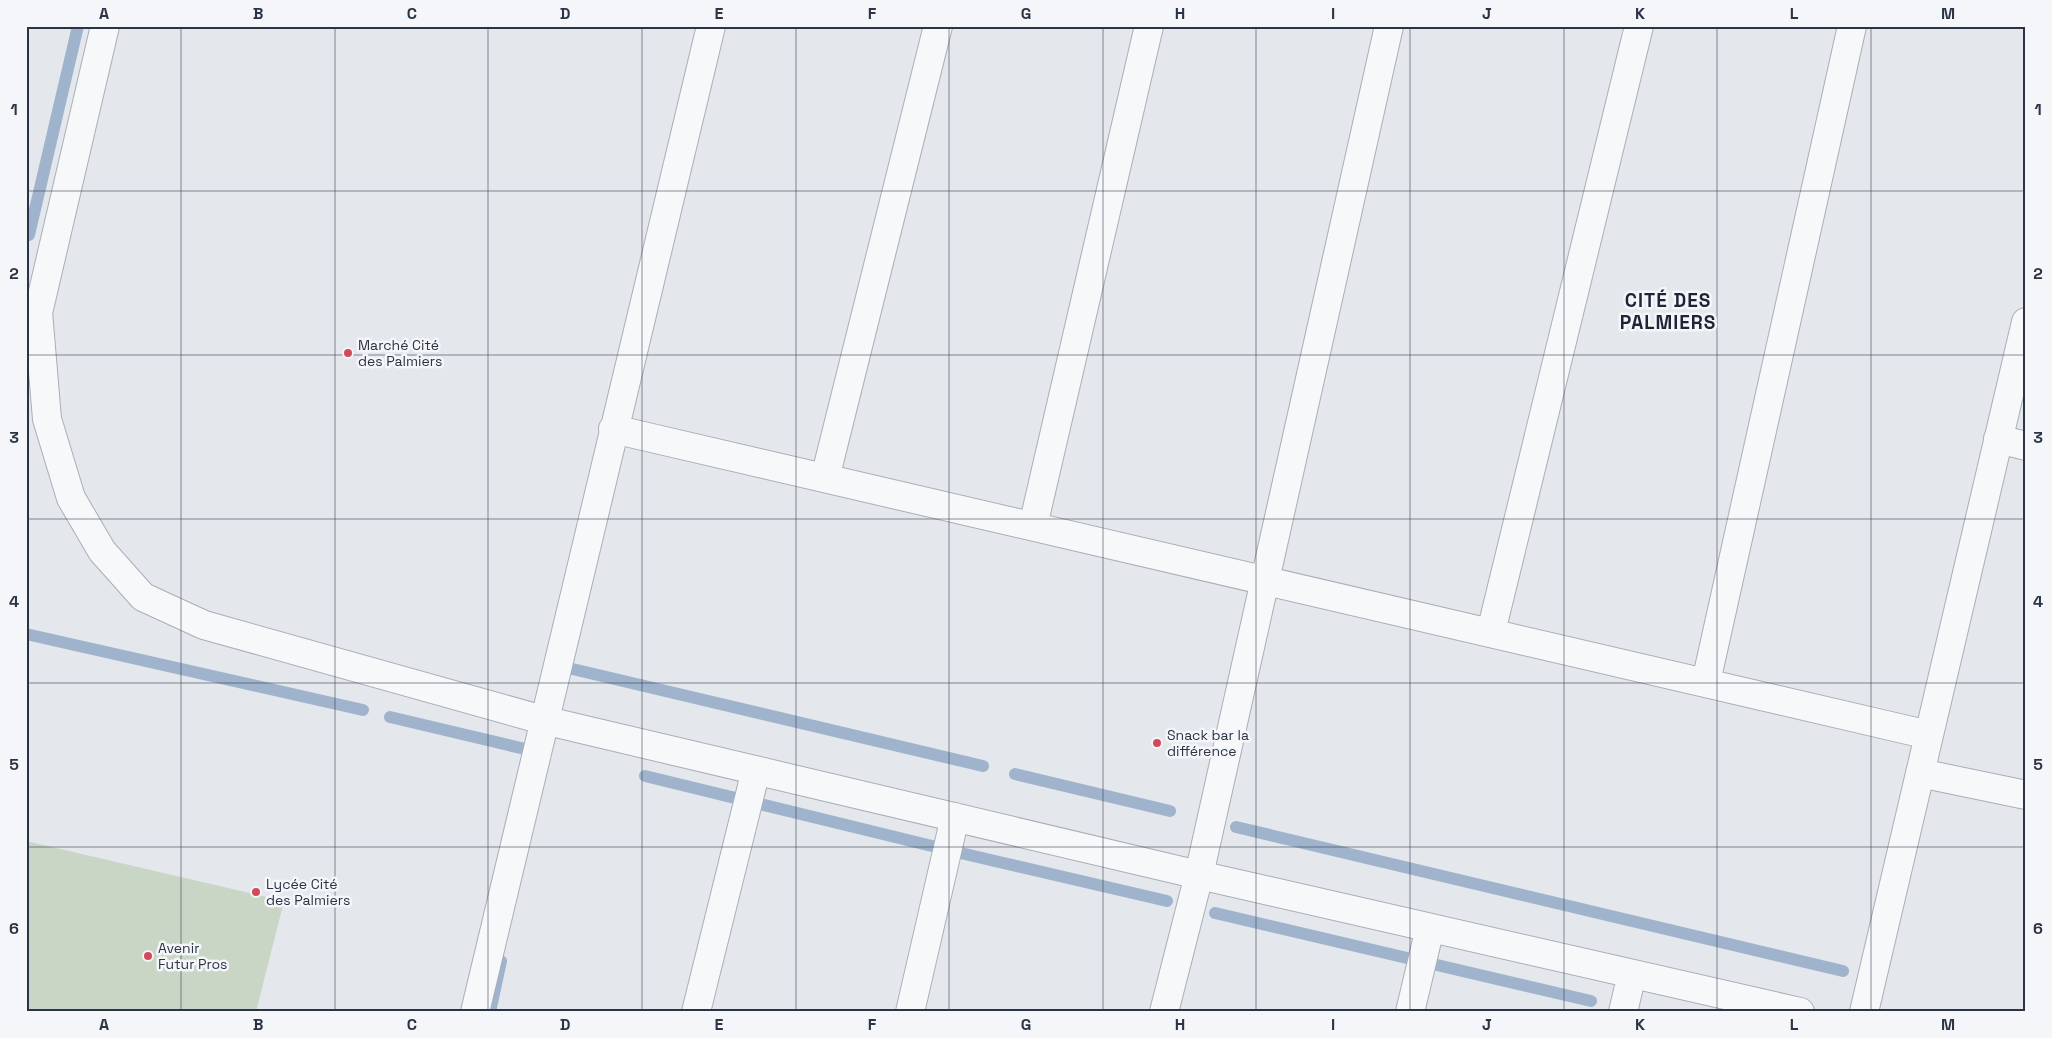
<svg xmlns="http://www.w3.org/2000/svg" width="2052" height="1038" font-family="'Space Grotesk',sans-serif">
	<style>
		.green { fill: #c9d6c5 }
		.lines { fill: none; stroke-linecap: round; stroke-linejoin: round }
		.stream { stroke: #9fb4cc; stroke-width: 12 }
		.minor-casing { stroke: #a9aeb7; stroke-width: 30 }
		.minor { stroke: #f7f8fa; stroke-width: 28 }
		.grid { fill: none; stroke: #2b3445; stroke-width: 1; stroke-opacity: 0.55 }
		.poi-dot { fill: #d1495b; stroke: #f4f6f9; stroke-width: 2 }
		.labels { text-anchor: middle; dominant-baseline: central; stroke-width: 5; stroke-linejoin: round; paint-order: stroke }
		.poi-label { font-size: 14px; fill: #2b3445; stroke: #f4f6f9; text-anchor: start }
		.district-label { font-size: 19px; font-weight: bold; letter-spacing: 1px; fill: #1d2536; stroke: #f4f6f9 }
		.neatline { fill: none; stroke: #2b3445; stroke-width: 2 }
		.grid-label { font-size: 16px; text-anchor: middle; font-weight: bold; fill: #2b3445 }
	</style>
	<rect width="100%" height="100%" fill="#e4e7ec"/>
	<path class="green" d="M26,841L284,901L256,1012H26Z"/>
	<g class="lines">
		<path class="stream" d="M29,235L78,26
			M26,634L363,710
			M564,667L983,766
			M390,717L525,749
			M1015,774L1170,811
			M645,776L936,847
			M1236,827L1843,971
			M952,851L1167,901
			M1215,913L1591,1001
			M490,1012L501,961"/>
		<defs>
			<path id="minor" d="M38,312L47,419L71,498L102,551L143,597L204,625L543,720L1199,875L1800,1012
				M34,330L105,26
				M613,429L1929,735
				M1998,439L2026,446
				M825,478L938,26
				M1033,526L1149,26
				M1491,632L1639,26
				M1706,682L1852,26
				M1920,773L2026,795
				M475,1012L711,26
				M696,1012L756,770
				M910,1012L955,817
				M1164,1012L1199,875L1389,26
				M1410,1012L1430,928
				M1623,1012L1632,974
				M1864,1012L2026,322"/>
		</defs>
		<use href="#minor" class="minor-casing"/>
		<use href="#minor" class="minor"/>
	</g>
	<path class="grid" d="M181,26V1012M335,26V1012M488,26V1012M642,26V1012M796,26V1012M949,26V1012M1103,26V1012M1256,26V1012M1410,26V1012M1564,26V1012M1717,26V1012M1871,26V1012M26,191H2026M26,355H2026M26,519H2026M26,683H2026M26,847H2026"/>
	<g class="poi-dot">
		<circle cx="348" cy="353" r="5"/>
		<circle cx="1157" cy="743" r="5"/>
		<circle cx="256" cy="892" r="5"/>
		<circle cx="148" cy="956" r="5"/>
	</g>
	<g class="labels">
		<g class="poi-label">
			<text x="358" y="345">Marché Cité<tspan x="358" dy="16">des Palmiers</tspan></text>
			<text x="1167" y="735">Snack bar la<tspan x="1167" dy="16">différence</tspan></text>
			<text x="266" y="884">Lycée Cité<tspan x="266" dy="16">des Palmiers</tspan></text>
			<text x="158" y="948">Avenir<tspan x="158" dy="16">Futur Pros</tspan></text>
		</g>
		<g class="district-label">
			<text x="1668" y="300">CITÉ DES<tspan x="1668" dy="22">PALMIERS</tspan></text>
		</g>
	</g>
	<rect width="2052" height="1038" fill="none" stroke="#f4f6f9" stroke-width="55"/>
	<rect x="28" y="28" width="1996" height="982" class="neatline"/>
	<g class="grid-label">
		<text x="104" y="19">A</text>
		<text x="258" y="19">B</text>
		<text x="412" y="19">C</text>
		<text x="565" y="19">D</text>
		<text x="719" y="19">E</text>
		<text x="872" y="19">F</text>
		<text x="1026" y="19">G</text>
		<text x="1180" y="19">H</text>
		<text x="1333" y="19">I</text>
		<text x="1487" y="19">J</text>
		<text x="1640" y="19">K</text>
		<text x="1794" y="19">L</text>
		<text x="1948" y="19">M</text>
		<text x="14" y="115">1</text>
		<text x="2038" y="115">1</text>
		<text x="14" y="279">2</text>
		<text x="2038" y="279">2</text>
		<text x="14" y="443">3</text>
		<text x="2038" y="443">3</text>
		<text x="14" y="607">4</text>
		<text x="2038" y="607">4</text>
		<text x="14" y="770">5</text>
		<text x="2038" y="770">5</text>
		<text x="14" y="934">6</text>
		<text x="2038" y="934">6</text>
		<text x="104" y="1030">A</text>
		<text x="258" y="1030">B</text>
		<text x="412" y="1030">C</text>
		<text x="565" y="1030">D</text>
		<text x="719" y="1030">E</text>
		<text x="872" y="1030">F</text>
		<text x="1026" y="1030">G</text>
		<text x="1180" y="1030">H</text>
		<text x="1333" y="1030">I</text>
		<text x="1487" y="1030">J</text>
		<text x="1640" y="1030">K</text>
		<text x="1794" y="1030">L</text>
		<text x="1948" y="1030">M</text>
	</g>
</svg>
